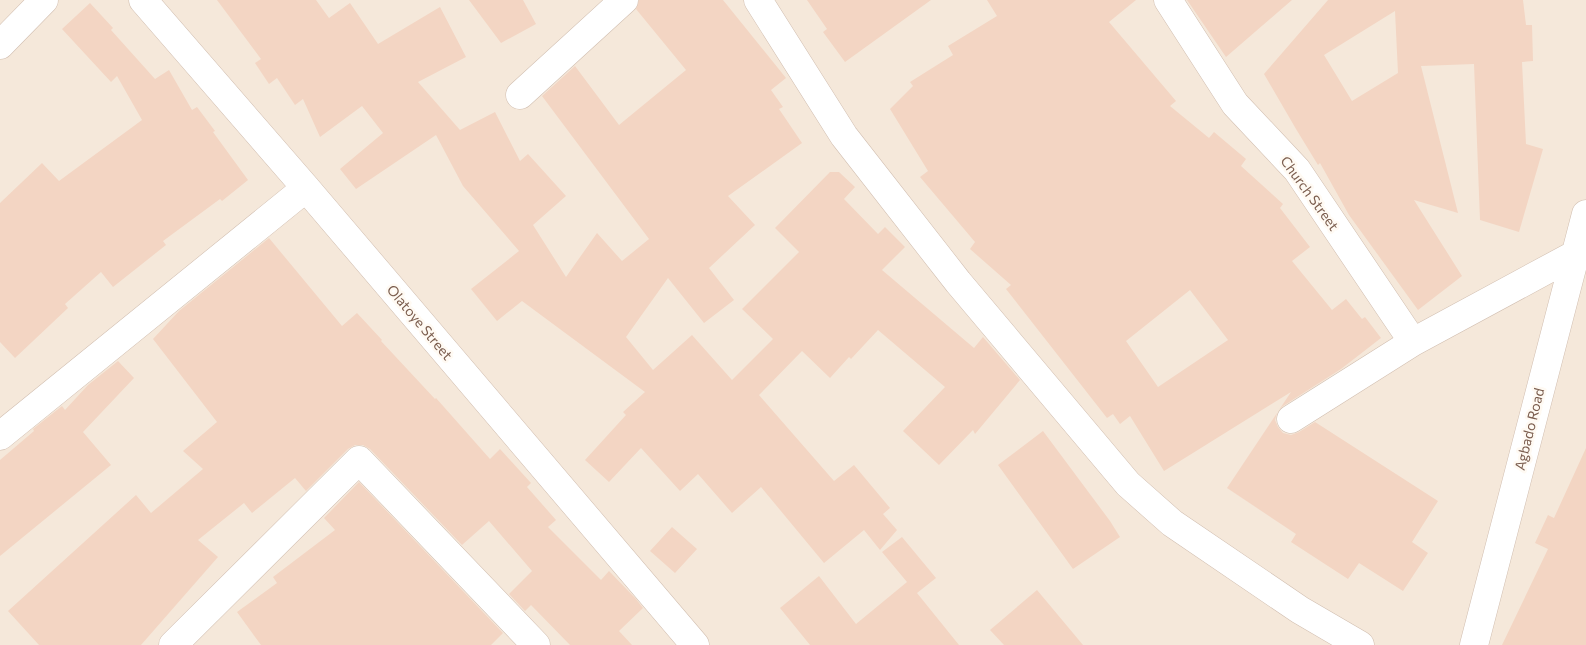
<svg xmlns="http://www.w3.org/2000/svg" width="1586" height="645" font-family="Commissioner,sans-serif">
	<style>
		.residential { fill: #f5e8da }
		.building { fill: #f3d5c3; fill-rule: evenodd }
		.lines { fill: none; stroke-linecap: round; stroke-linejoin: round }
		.minor-casing { stroke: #d1beb0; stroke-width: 29 }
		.minor { stroke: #fff; stroke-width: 28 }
		.labels { text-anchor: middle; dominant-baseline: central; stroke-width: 5; stroke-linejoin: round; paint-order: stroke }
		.street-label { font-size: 14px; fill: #7a5c4d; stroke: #fffaf3 }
	</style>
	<rect width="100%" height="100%" fill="#fdf6ec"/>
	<path class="residential" d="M0,0H1586V645H0Z"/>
	<path class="building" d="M217,0H316L329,18L350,3L378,44L440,7L466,57L418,82L460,130L495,112L520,161L528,154L566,196L533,225L566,277L597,233L622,261L649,239L542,96L575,66L619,125L686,70L636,9L639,0H723L786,78L771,90L783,107L779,109L802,143L728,196L755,225L709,268L734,300L704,323L668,278L626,337L653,370L692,335L732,380L773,339L742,309L799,252L775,228L830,172H839L855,187L844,199L878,234L885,227L905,247L882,270L974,348L983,337L1020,380L975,434L973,430L939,465L903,431L945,387L878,330L851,359L849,357L830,378L802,351L759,395L834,481L854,465L890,508L883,514L897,530L880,550L864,530L824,563L761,487L732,513L698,474L680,491L641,448L609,482L585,460L626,415L623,412L645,392L522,301L497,321L471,289L519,251L463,186L436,135L356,189L340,169L383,133L362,106L320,137L303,99L295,105L277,78L269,84L255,63L261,59Z
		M469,0H523L536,24L501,43Z
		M807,0H931L845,62L823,32L827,29Z
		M987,0H1136L1109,22L1176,101L1170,106L1209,138L1214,132L1246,159L1241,166L1283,204L1280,208L1310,247L1292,261L1332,310L1346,299L1362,319L1365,317L1381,338L1341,369L1283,406L1279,410L1291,392L1164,471L1130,416L1120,424L1113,414L1107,418L1006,289L1011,285L970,249L975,242L920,177L928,171L890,109L913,86L910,82L953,55L948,46L997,16ZM1190,290L1228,340L1158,387L1126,341Z
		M1187,0H1292L1226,57Z
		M1328,0H1523L1526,25H1532L1533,61L1522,62L1526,144L1543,149L1519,232L1480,220L1474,64L1421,66L1458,213L1414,200L1462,276L1418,310L1349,215L1320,163L1318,165L1296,129L1264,74ZM1395,11L1398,73L1352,101L1324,55Z
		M90,3L113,28L111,30L155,79L169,70L192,110L197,107L215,131L213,132L248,180L222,201L220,199L163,241L166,245L113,287L101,272L65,304L68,308L15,358L0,342V203L42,163L59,181L142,120L117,76L111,82L62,29Z
		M269,238L342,326L357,313L382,340L381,341L435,399L436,398L490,459L500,449L531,483L527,487L556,520L548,527L601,580L609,571L636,599L643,608L619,631L632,645H570L531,605L525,611L509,594L532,571L489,521L462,545L370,449L363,445H355L348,449L306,491L295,478L252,513L244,503L198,540L218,557L141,645H39L8,611L136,495L151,513L203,469L183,451L217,422L153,339L179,311Z
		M118,361L134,378L83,432L111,465L0,556V460L34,431L33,429L62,406L65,410L88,385Z
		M1277,413L1275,420L1278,427L1283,433L1291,435L1299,432L1315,422L1438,501L1412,542L1428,553L1403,591L1359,563L1348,579L1291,542L1296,534L1227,488Z
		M1043,431L1110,521L1120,537L1073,569L998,465Z
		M1586,448V645H1502L1548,549L1535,543L1548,515L1554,518Z
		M359,482L503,633L491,645H261L237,612L277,583L273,577L335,530L324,518Z
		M672,527L697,549L675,573L650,551Z
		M902,537L936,578L917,593L959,645H810L780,608L819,576L856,624L907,582L882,552Z
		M1037,590L1083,645H1004L990,630Z"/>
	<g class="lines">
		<defs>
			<path id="minor" d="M143,0L306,188L695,645
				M758,0L844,136L958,282L1128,484L1172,523L1300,610L1360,645
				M1168,0L1235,104L1297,170L1413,342
				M0,45L44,0
				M520,95L624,0
				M1291,419L1413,342L1574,255
				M0,436L306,188
				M173,645L359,460L536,645
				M1474,645L1586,214"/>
		</defs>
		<use href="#minor" class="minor-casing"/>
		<use href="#minor" class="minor"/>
	</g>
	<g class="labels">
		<g class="street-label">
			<text transform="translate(1310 193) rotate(54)">Church Street</text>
			<text transform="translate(420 322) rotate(50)">Olatoye Street</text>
			<text transform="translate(1529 429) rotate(-76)">Agbado Road</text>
		</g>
	</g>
</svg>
